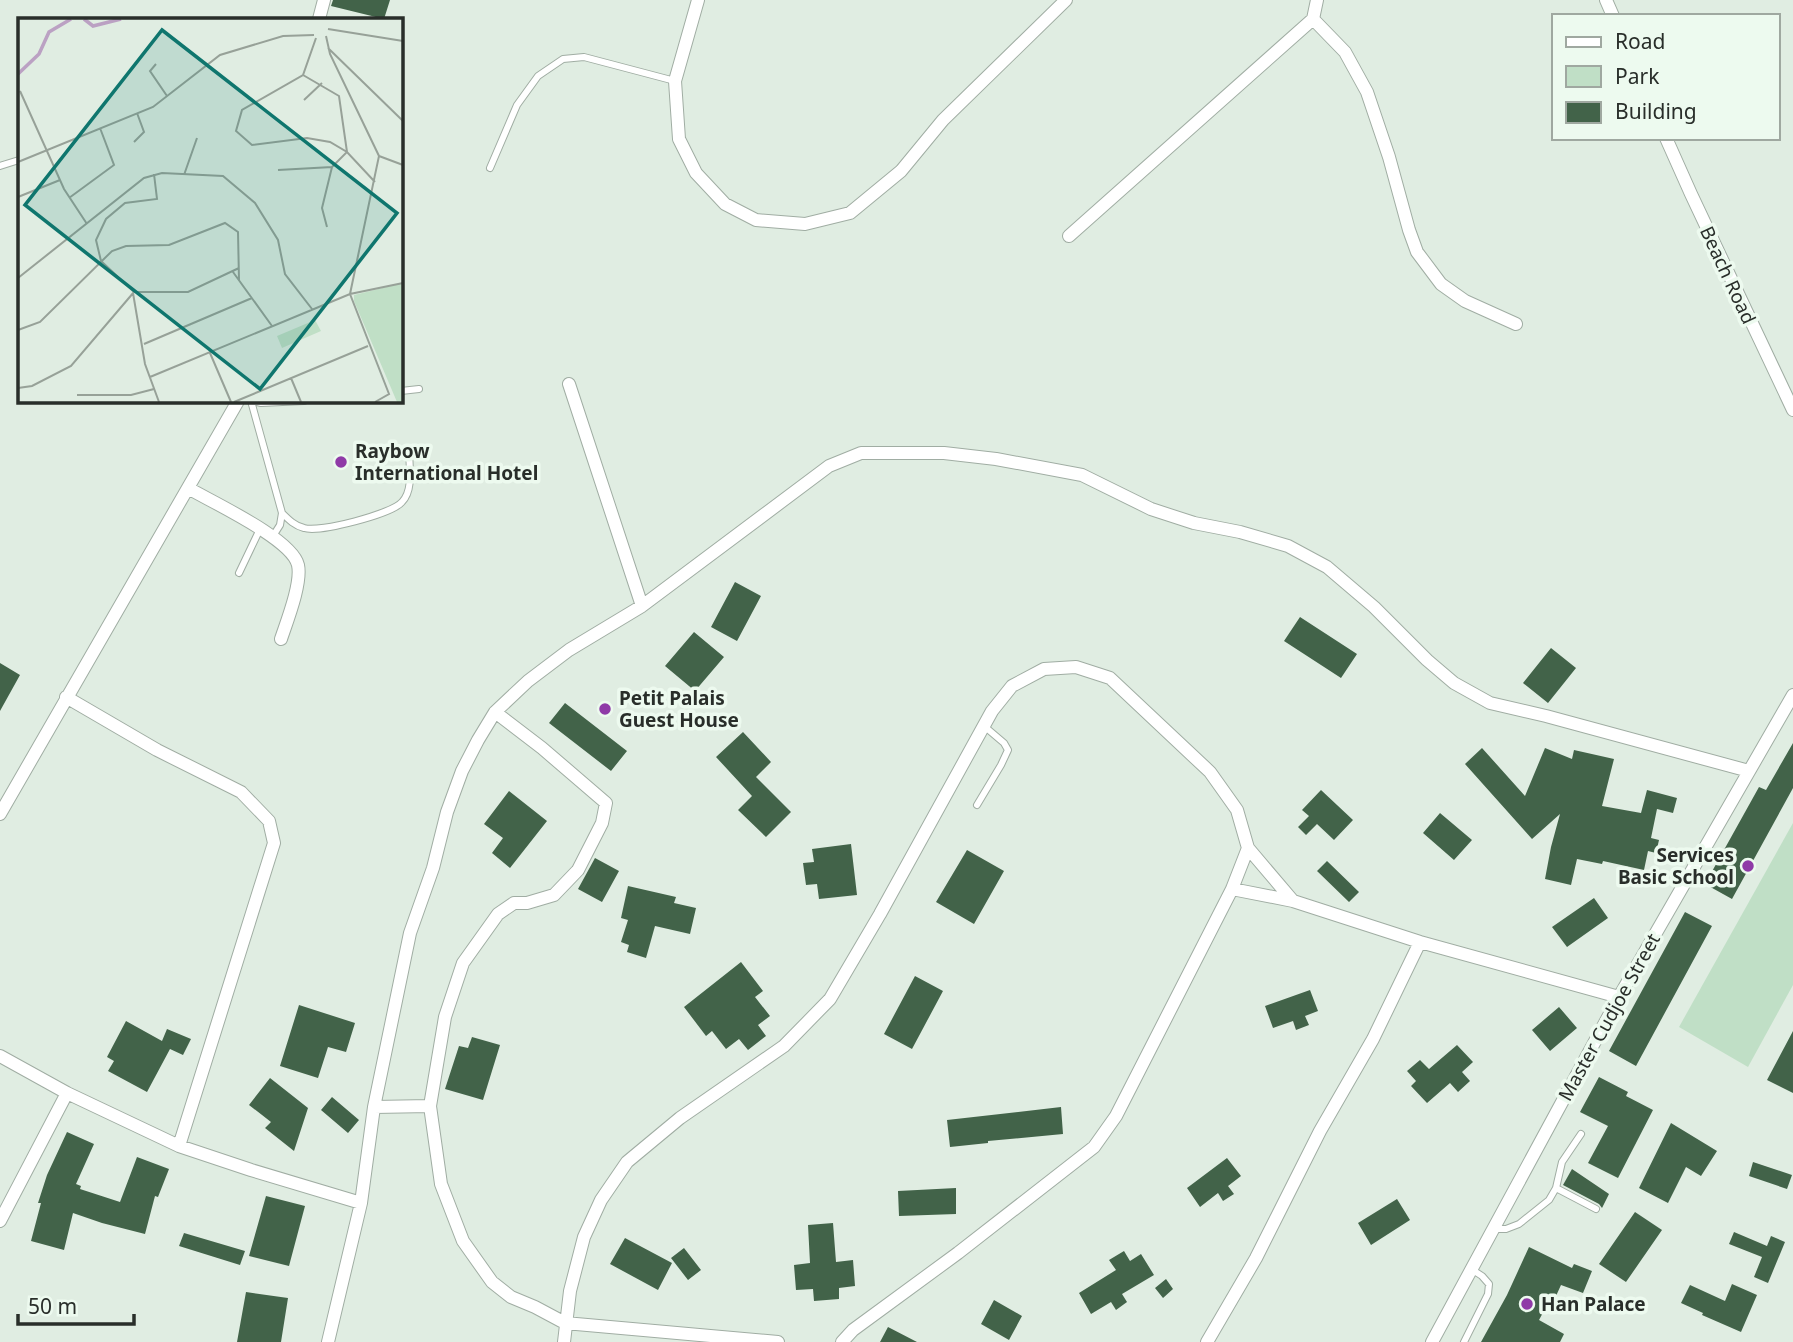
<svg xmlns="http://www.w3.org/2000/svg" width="1793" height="1342" font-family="'Noto Sans',sans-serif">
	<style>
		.green { fill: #c0dfc6 }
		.building { fill: #426349 }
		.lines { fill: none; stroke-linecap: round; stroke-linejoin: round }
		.service-casing { stroke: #a0ada3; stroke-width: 8 }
		.minor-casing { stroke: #a0ada3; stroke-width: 14 }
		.service { stroke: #fff; stroke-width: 6 }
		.minor { stroke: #fff; stroke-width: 12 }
		.poi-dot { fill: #8f3aa7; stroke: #edfaef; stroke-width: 2.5 }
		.labels { text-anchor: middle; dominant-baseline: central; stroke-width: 7; stroke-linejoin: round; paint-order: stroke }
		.street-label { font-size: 19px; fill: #292e2a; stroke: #edfaef }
		.poi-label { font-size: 19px; font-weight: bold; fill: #292e2a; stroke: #edfaef; text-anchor: start }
		.inset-river { fill: none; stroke: #bba1c3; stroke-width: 3.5 }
		.inset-road { fill: none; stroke: #97a198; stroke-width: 2 }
		.view { fill: #0f766e; fill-opacity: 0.15; stroke: #0f766e; stroke-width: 3.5 }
		.inset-edge { fill: none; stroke: #292e2a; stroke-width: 3.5 }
	</style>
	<rect width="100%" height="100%" fill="#e0ede2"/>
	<path class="green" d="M1793,823V985L1748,1067L1679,1027Z"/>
	<path class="building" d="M333,0H390L384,19L331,6Z
		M735,582L761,596L737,641L711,627Z
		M1300,617L1357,654L1341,678L1284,641Z
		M694,632L724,657L695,691L665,666Z
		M1551,648L1576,668L1548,703L1523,683Z
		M0,663L20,675L0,711Z
		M565,703L627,751L611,771L549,723Z
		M743,732L771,762L756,777L791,812L766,837L738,810L752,796L716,757Z
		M1793,743V788L1732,899L1705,884L1759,787L1766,790Z
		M1482,748L1525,796L1545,748L1572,759L1574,750L1614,759L1602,806L1641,813L1647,790L1677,798L1673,813L1657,809L1651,838L1659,840L1656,853L1648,851L1644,870L1603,861L1602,864L1577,859L1571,885L1545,879L1551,847L1560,814L1532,839L1465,764Z
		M1321,790L1353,820L1334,840L1317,824L1306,835L1298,827L1309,816L1302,810Z
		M509,791L547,821L510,868L492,853L503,838L484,824Z
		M1440,813L1472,840L1454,860L1423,833Z
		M851,844L857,895L819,899L817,884L806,885L803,863L814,862L812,849Z
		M967,850L1004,871L974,924L936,902Z
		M595,858L619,871L602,902L578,889Z
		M1327,861L1359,892L1349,902L1317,871Z
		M628,886L676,897L674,903L696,908L690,934L655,926L646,958L627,952L629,945L621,942L628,920L621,918Z
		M1594,898L1608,918L1567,947L1552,927Z
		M1685,912L1712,926L1636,1066L1609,1051Z
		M741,962L763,991L755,997L770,1016L758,1025L766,1036L748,1050L739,1039L726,1049L712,1031L706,1036L684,1007Z
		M915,976L943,991L912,1049L884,1034Z
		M1310,990L1318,1011L1305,1016L1309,1025L1296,1030L1293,1021L1273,1028L1265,1006Z
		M299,1005L355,1023L346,1052L328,1047L318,1078L280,1066Z
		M1559,1007L1577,1028L1550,1051L1532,1030Z
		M126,1021L162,1041L167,1029L191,1039L183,1055L170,1049L147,1092L108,1071L114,1061L107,1057Z
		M1793,1031V1093L1767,1080Z
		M472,1037L500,1045L483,1100L445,1089L459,1046L468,1048Z
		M1457,1045L1473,1062L1462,1072L1470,1081L1458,1092L1450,1083L1427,1103L1411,1086L1416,1081L1407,1071L1420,1060L1429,1069Z
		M1599,1077L1628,1092L1626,1096L1653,1110L1618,1178L1588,1163L1608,1126L1580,1112Z
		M270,1078L308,1108L294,1151L265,1128L271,1122L249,1105Z
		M332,1097L359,1120L348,1133L321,1110Z
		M1061,1107L1063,1134L988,1141V1143L950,1147L947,1120Z
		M1671,1123L1717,1151L1701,1176L1686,1167L1668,1203L1639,1188Z
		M67,1132L94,1144L76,1184L81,1186L80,1189L120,1202L137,1157L169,1169L158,1197L155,1196L145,1234L102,1223L73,1213L64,1250L31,1241L41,1203H38L47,1175Z
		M1227,1158L1241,1176L1228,1186L1234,1194L1223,1201L1218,1193L1200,1207L1187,1188Z
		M1753,1162L1792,1175L1787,1189L1749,1176Z
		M1572,1169L1609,1194L1602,1208L1599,1204L1563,1185Z
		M956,1188V1214L899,1216L898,1191Z
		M266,1196L305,1206L289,1266L249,1256Z
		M1397,1199L1410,1220L1371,1245L1358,1223Z
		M1635,1212L1662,1230L1626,1282L1599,1264Z
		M833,1223L836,1262L853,1260L855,1286L839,1288V1299L814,1301L813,1289L796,1290L794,1265L810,1263L808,1225Z
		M1734,1232L1767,1246L1771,1236L1785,1242L1768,1283L1754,1277L1762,1257L1729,1244Z
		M184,1233L245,1251L240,1265L179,1246Z
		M625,1238L672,1263L658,1290L610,1264Z
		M1529,1247L1572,1268L1574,1264L1592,1271L1583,1293L1561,1285L1556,1296L1553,1294L1539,1320L1564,1334L1560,1342H1481L1507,1295Z
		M684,1248L701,1270L688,1280L671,1258Z
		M1124,1251L1130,1261L1141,1254L1154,1275L1122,1294L1127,1302L1116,1310L1111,1302L1091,1314L1079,1293L1116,1270L1109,1260Z
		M1166,1279L1173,1289L1163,1298L1155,1288Z
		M1732,1284L1757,1295L1741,1332L1702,1315L1703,1313L1681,1303L1690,1285L1725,1301Z
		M246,1292L288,1298L281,1342H237Z
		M994,1300L1022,1316L1009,1340L981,1324Z
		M888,1327L917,1342H880Z"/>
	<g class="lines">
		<defs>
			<path id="service" d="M0,166L19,160
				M490,168L517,105L538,76L563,59L584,57L675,81
				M401,391L419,389
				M251,401L282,513L280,525L273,536
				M252,401L261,403L304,401
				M282,513C289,520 295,526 304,528C319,533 392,514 402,502C414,490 409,465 409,450
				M239,573L260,529
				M977,805L1001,765L1008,750L1004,743L984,726
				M1556,1188L1596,1209
				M1495,1229H1506L1519,1224L1549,1200L1556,1188L1562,1162L1581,1134
				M1464,1342L1488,1294L1489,1284L1482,1276L1471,1269"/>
			<path id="minor" d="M698,0L675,81L679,139L696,173L725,204L756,220L805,224L850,213L901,171L943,120L1066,0
				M1606,0L1613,16
				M319,19L324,0
				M1313,19L1345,52L1367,92L1389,157L1409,230L1417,252L1441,284L1465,301L1516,324
				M1666,138L1691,194L1793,410
				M1069,236L1313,19L1317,0
				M569,384L642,606
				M188,488C212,502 292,539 298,565C302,583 287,621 281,639
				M66,697L157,750L241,792L269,821L274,843L179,1146
				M495,712L542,748L606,803L602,823L578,870L554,895L527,903H514L498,914L463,963L445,1017L430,1106L441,1184L463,1241L492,1282L511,1297L535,1307L565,1323L778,1342
				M0,814L238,401
				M1232,889L1293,901L1420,942L1619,997
				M0,1056L67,1093L179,1146L251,1170L361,1203
				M374,1107L430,1106
				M0,1221L67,1093
				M328,1342L361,1203L374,1107L410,933L433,868L447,812L462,771L478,740L495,712L528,681L569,650L642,606L829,466L861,453H944L996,459L1082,475L1151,509L1194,523L1240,532L1288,546L1327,567L1374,607L1427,660L1454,683L1490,703L1546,716L1749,771
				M564,1342L570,1291L584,1237L601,1200L627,1162L680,1118L784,1046L830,999L880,914L992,711L1012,686L1044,669L1076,667L1110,678L1210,772L1237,810L1248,848L1293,901
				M842,1342L853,1330L958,1253L1094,1147L1116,1116L1232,889L1248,848
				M1207,1342L1256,1258L1320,1131L1373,1039L1420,942
				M1432,1342L1619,997L1793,695"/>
		</defs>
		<use href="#service" class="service-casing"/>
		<use href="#minor" class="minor-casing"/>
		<use href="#service" class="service"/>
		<use href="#minor" class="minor"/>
	</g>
	<g class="poi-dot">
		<circle cx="341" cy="462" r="7"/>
		<circle cx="605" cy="709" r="7"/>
		<circle cx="1748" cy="866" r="7"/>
		<circle cx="1527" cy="1304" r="7"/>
	</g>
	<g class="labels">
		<g class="street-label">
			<text transform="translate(1728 275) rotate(65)">Beach Road</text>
			<text transform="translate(1609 1017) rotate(-61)">Master Cudjoe Street</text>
		</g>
		<g class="poi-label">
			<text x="355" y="451">Raybow<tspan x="355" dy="22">International Hotel</tspan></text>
			<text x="619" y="698">Petit Palais<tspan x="619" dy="22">Guest House</tspan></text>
			<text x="1734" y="855" text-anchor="end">Services<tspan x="1734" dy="22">Basic School</tspan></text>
			<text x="1541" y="1304">Han Palace</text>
		</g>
	</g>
	<g transform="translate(18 18)">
		<rect width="385" height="385" fill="#e0ede2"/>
		<path d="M385,265V384H379L336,283V277ZM297,302L303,313L264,330L259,318Z" fill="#c0dfc6"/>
		<path class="inset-river" d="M66,1L75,8L103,1M0,56L21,36L31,14L53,1"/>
		<path class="inset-road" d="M310,11L385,23M308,18L312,36L361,138L332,276L371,376L357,384M298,20L285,57L224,92L218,113L234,127L289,120L312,124L329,134L357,164M310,30L385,103M138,46L132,53L149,78M2,73L46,171L69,206M286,82L304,65M116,124L126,114L119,95M361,138L385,147M0,144L135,89L202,37L265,18L296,17M260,152L314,149L329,134L321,78L285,57M136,156L139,181L107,185L88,201L78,222L83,243L116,274H170L221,250M166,157L179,120M0,179L42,162M51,180L96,147L82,110M309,209L304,190L314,149M215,254L254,308M0,260L126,160L144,155L205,158L237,185L260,222L267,256L294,291M115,275L127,346L141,384M0,312L22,304L94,233L108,228L151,227L207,205L220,214L221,262M126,326L234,280M192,335L213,384M132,359L332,276L385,265M273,360L283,384M0,370L14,368L53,348L116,274M59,377H113L136,371M216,384L350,328"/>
		<path class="view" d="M144,12L379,195L242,371L7,187Z"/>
		<rect width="385" height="385" class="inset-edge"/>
	</g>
	<rect x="1552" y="14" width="228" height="126" fill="#edfaef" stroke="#9fa8a0" stroke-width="2"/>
	<rect x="1566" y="37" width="35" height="10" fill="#ffffff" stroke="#9fa8a0" stroke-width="2"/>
	<text x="1615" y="49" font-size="21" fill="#292e2a">Road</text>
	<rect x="1566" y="66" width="35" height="21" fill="#c0dfc6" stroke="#9fa8a0" stroke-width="2"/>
	<text x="1615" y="84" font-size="21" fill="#292e2a">Park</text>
	<rect x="1566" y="102" width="35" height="21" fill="#426349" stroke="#9fa8a0" stroke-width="2"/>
	<text x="1615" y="119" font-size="21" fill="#292e2a">Building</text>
	<path d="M18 1314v10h116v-10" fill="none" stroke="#292e2a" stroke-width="3.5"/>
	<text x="28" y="1314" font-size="21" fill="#292e2a" stroke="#edfaef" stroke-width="5" paint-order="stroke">50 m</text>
</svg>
